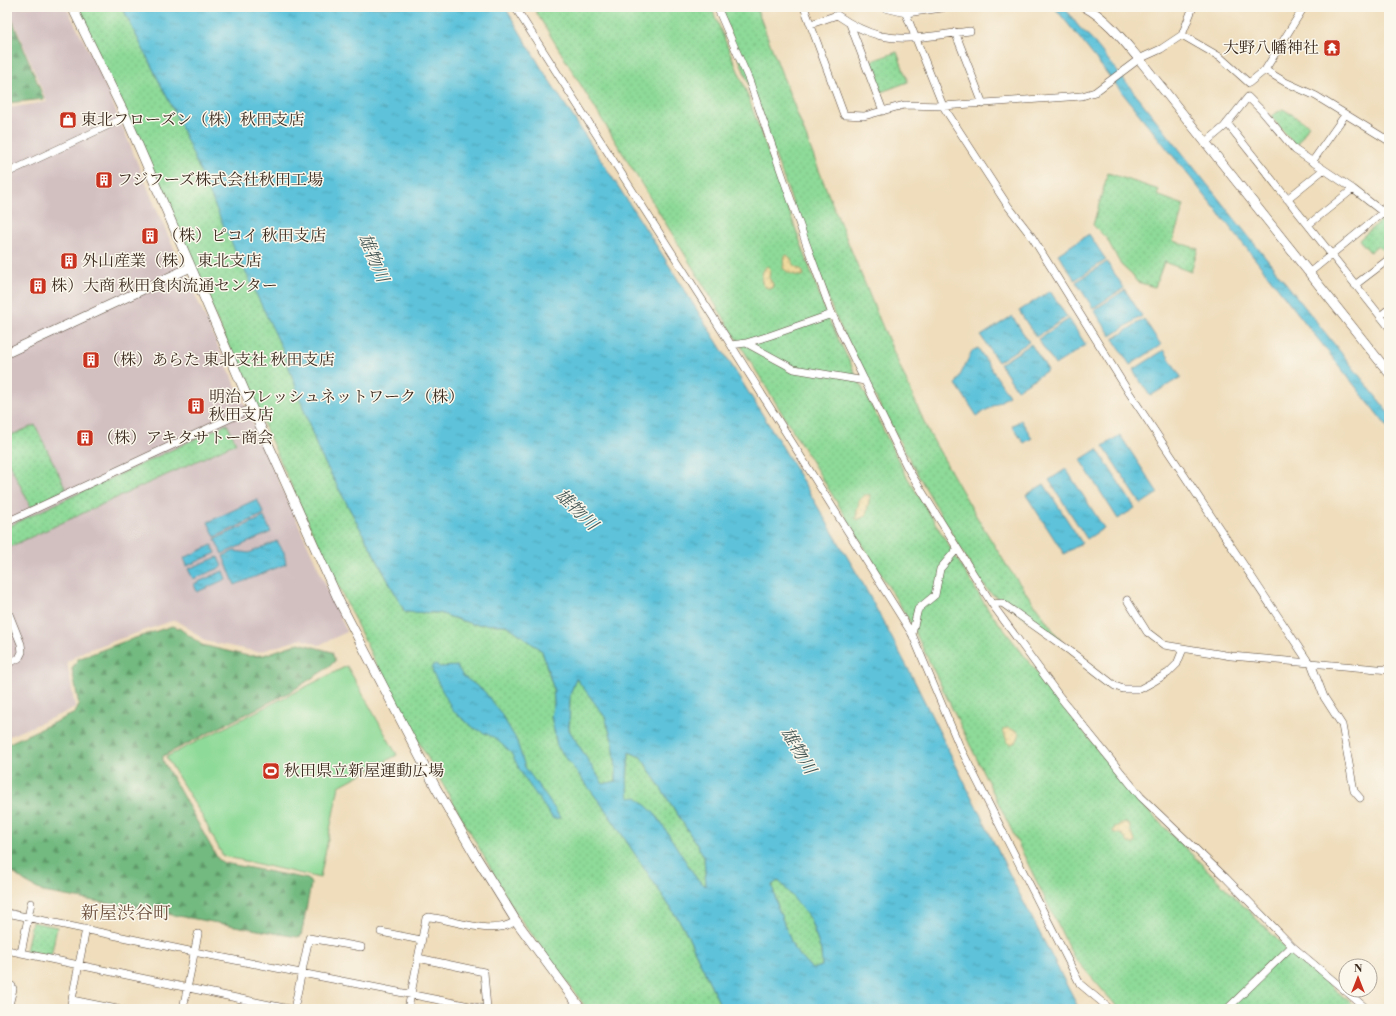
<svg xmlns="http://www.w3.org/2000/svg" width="1396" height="1016" font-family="'Libre Bodoni','Noto Serif JP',serif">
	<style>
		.industrial { fill: #d2bfc0 }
		.green { fill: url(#green-dots); stroke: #64825b }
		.forest { fill: url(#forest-firs); stroke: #56724f }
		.sand { fill: url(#sand-dots); stroke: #94825e }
		.pitch { fill: #8eda98; stroke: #64825b }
		.water { fill: url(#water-ripples); stroke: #4c767c; fill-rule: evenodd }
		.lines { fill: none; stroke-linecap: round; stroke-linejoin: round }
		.minor-casing { stroke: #564536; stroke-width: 8 }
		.tertiary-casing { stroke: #564536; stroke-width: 10 }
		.minor { stroke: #fff; stroke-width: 7 }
		.tertiary { stroke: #fff; stroke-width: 9 }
		.labels { text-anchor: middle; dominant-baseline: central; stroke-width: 3; stroke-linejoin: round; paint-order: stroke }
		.poi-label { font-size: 16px; fill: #3b2a1e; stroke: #fbf7ec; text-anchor: start }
		.water-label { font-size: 17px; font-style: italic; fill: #455856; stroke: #fbf7ec }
		.quarter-label { font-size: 18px; fill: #6d513e; stroke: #fbf7ec }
	</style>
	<defs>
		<pattern id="green-dots" width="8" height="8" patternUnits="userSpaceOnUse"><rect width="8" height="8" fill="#8eda98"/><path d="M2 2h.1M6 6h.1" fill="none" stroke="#7bbb83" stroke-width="1.8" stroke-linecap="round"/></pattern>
		<pattern id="forest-firs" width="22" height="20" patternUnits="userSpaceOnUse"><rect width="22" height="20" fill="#72ba80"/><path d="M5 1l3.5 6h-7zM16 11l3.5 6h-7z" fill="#5f9768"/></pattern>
		<pattern id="sand-dots" width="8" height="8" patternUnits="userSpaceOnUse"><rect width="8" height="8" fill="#eeda9e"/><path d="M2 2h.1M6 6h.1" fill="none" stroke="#cdbb88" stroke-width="1.8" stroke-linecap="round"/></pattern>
		<pattern id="water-ripples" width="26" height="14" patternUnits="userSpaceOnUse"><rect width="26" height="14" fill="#5dc2da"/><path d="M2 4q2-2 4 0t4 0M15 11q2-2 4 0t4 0" fill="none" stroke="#4e9eb0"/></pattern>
	</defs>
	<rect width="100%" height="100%" fill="#fbf7ec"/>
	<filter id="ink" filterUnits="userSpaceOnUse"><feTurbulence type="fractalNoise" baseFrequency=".025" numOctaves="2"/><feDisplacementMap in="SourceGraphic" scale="8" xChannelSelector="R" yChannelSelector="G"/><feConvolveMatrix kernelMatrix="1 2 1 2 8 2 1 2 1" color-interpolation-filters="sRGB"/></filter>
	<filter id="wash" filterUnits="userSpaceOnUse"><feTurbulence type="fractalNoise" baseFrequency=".012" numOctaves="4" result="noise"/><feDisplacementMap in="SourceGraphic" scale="16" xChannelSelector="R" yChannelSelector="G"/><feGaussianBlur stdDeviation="0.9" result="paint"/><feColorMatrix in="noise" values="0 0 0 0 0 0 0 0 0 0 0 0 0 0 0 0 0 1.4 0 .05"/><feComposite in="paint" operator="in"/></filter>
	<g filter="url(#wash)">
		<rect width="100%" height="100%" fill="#efddbb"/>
		<path class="industrial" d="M8,7H66L99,70L159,215L347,632L319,645L302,639L258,652L205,641L191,630L175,620L84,651L67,662L75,708L7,737V108L47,102Z"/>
		<path class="green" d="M76,7H122L175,113L282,348L319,452L405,612L439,613L472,624L507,625L542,651L553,687L554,703L551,716L557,746L607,812L684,928L722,1009H587L516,913L383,679L305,516Z
			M533,7H711L743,83L827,316L904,472L987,608L1138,801L1284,946L1358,1009H1119L1073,956L909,620Z
			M720,7H756L827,191L881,323L928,431L975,514L1007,566L1063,644L989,592L976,575L922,482L878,402L834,314Z
			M897,52L908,82L881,92L869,62Z
			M1283,109L1309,125L1296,147L1271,116Z
			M1108,173L1159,190L1157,195L1184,205L1173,241L1198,249L1191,272L1164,262L1155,287L1137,282L1132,275L1121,265L1107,239L1093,225Z
			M1385,220L1389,223V255L1387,256L1378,245L1370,252L1359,240L1380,221Z
			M227,424L236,443L7,548V527Z
			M35,425L66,489L31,507L7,459V437Z
			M576,677L605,717L613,743L616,768V781L603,785L569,730L570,695Z
			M629,752L641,757L704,856L706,886L697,880L629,798L627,780Z
			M780,880L810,919L821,951L822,966L812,969L794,949L778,908L772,884Z
			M32,922L57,927L51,956L26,951Z"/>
		<path class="forest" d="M7,7L44,99L7,103Z
			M172,626L179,628L202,645L248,656L264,655L299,643L332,652L335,661L329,667L292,691L163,756V761L218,859L224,863L308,879L311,884L301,936L297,937L43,892L25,882L7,868V744L75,713L79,705L72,669L78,659L123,642Z"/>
		<path class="sand" d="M787,255C795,261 790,265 802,270L804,275L803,276C795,276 788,273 783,268L785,256Z
			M767,266L770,269L769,278L773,284L772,288C759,290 759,273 767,266Z
			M865,495H870L866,516L859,519H856C856,512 859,507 859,501Z
			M1008,728L1018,732L1019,737L1016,742L1011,744L1008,743L1003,731L1004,729Z
			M1125,823H1128L1130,826C1129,833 1135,836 1135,843L1133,844L1128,843L1123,835L1113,832L1115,827Z"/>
		<path class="pitch" d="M347,666L397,755L339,786L320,878L223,856L201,814L166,757Z"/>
		<path class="water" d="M122,7H505L542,69L660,251L779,441L862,582L911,674L1017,889L1079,1009H722L684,928L607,812L557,746L551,716L554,703L553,687L542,651L507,625L472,624L439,613L405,612L319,452L282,348L225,229L175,113ZM576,678L605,717L613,743L616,768V781L603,784L569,730L570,695ZM629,752L641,757L704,856L706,886L697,879L656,815L637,797L629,798L627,780ZM779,880L810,919L821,951L822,966L812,969L794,949L778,908L772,885Z
			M1054,7H1064L1079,27L1090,37L1389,413V429C1304,322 1221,214 1135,109C1108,75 1082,40 1054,7Z
			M1089,234L1106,260L1075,280L1058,254Z
			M1107,262L1124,288L1093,308L1076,282Z
			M1125,290L1142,316L1111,336L1094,310Z
			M1050,291L1067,317L1036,337L1019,311Z
			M1012,316L1029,342L998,362L981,336Z
			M1069,319L1086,345L1055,365L1038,339Z
			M1144,319L1161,345L1130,365L1113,339Z
			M1031,344L1048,370L1017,390L1000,364Z
			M978,348L1009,396L977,416L956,384L972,351Z
			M1164,350L1181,377L1150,396L1133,370Z
			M1021,420L1032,438L1024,443L1012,426Z
			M1120,435L1158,493L1141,504L1103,446Z
			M1097,449L1135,508L1118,519L1080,460Z
			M1066,469L1104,528L1087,539L1049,480Z
			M1044,484L1082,543L1064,554L1026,495Z
			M257,499L264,514L215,537L208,522Z
			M264,517L271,532L222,554L215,539Z
			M277,541L284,552L286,564L235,585L223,556L234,551L249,553Z
			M212,545L216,553L187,566L184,558Z
			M218,557L222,567L193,579L188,569Z
			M223,571L226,579L197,592L194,584Z
			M434,664L440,667L457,666L463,676L484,691L500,712L516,739L525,767L555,809L560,818L553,819L523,776L511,753L495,738L474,728L453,711L433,673L432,668Z"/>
	</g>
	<g filter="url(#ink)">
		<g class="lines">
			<defs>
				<path id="minor" d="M515,7L731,345L912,634L959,745L1080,984L1110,1009
					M717,7L749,80L806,243L832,314L908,469L992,604L1060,697L1141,797L1226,878L1292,946L1367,1009
					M804,7L844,115L864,116L904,105L943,106L1082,96L1095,92L1139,59L1161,49L1182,35L1193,7
					M904,9L943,106L1008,206L1032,237L1128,391L1309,663
					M811,24L837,15C850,24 865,32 881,36C910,42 941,34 970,31
					M850,24L883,111
					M955,32L983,104
					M1182,35L1220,57L1249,83L1265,70L1304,7
					M1265,70L1285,82L1316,96L1389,141
					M1227,123L1389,327
					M1205,143L1224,127L1248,97L1261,110L1295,150L1353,189L1389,217
					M1312,162L1345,115
					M7,173L126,117
					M1287,199L1323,170
					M1308,225L1353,189
					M1309,273L1382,213L1389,201
					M1355,285L1389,259
					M1380,316L1389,309
					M746,343L769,336L832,314
					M731,345L746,343L794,369L865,381
					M7,522L252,408
					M1127,600L1147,632L1164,645L1231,656L1389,670
					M992,604L1002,603L1070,651L1115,686L1123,689H1140L1151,683L1168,673L1177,664L1183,649
					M7,609L21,644L22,652L19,658L7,664
					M912,634L918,609L935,595L940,569L957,549
					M1311,663L1324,697L1342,725L1354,791L1360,798
					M7,913L194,952L485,1009
					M381,932L421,940
					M7,950L289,1009
					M21,953L31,903
					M418,958L484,972L487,1009
					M7,985L12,986L13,989L8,1009
					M72,1000L117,1009
					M70,1009L86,929
					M183,1009L198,934
					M294,1009L309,938L361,947
					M408,1009L426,918L429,917C456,920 492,937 516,921
					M1227,1009L1292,946"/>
				<path id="tertiary" d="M72,7L126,117L252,408L339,601L436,788L475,855L516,921L581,1009
					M885,7L906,12L942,7
					M1085,7C1107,19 1123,40 1139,59L1389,373
					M7,353L191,267"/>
			</defs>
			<use href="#minor" class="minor-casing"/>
			<use href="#tertiary" class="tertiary-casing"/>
			<use href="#minor" class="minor"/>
			<use href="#tertiary" class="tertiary"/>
		</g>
	</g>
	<defs>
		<symbol id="temple-square" viewBox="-11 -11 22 22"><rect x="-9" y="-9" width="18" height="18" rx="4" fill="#c8321e" stroke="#fbf7ec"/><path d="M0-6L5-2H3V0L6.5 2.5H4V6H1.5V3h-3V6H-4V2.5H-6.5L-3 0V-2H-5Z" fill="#fff"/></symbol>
		<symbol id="shop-square" viewBox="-11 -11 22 22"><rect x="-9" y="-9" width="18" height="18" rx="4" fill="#c8321e" stroke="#fbf7ec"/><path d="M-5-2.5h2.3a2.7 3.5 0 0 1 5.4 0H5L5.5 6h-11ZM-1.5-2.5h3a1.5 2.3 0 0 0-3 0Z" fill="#fff"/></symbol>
		<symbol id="building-square" viewBox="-11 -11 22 22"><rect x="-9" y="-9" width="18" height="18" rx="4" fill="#c8321e" stroke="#fbf7ec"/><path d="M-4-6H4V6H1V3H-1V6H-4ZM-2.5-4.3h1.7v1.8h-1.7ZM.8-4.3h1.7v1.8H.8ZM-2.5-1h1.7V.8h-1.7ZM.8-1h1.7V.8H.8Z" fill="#fff"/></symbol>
		<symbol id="stadium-square" viewBox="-11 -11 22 22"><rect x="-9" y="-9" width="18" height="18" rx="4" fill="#c8321e" stroke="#fbf7ec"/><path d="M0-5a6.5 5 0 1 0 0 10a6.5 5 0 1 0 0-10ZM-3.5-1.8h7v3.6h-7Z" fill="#fff"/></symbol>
	</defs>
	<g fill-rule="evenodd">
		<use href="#temple-square" x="1322" y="38" width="20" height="20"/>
		<use href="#shop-square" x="58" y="110" width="20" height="20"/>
		<use href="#building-square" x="94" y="170" width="20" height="20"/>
		<use href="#building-square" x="140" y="226" width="20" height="20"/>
		<use href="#building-square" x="59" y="251" width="20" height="20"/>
		<use href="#building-square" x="28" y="276" width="20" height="20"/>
		<use href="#building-square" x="81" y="350" width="20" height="20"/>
		<use href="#building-square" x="186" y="396" width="20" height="20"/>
		<use href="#building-square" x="75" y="428" width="20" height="20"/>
		<use href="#stadium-square" x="261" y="761" width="20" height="20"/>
	</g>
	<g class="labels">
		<g class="poi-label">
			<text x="1319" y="48" text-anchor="end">大野八幡神社</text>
			<text x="81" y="120">東北フローズン（株）秋田支店</text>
			<text x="117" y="180">フジフーズ株式会社秋田工場</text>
			<text x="163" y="236">（株）ピコイ 秋田支店</text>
			<text x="82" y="261">外山産業（株） 東北支店</text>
			<text x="51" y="286">株）大商 秋田食肉流通センター</text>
			<text x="104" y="360">（株）あらた 東北支社 秋田支店</text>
			<text x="209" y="397">明治フレッシュネットワーク（株）<tspan x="209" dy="18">秋田支店</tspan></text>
			<text x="98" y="438">（株）アキタサトー商会</text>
			<text x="284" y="771">秋田県立新屋運動広場</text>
		</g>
		<g class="water-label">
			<text transform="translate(373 258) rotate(67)">雄物川</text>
			<text transform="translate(576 510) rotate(44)">雄物川</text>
			<text transform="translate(798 751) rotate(59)">雄物川</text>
		</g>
		<g class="quarter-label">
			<text x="126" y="913">新屋渋谷町</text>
		</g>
	</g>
	<rect width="1396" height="1016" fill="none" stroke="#fbf7ec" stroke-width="24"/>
	<g transform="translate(1358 978)"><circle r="19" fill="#fbf7ec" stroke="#aea59a"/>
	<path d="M0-3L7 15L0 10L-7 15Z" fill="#c8321e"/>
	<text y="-6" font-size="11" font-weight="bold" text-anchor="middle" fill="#3b2a1e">N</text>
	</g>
</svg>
